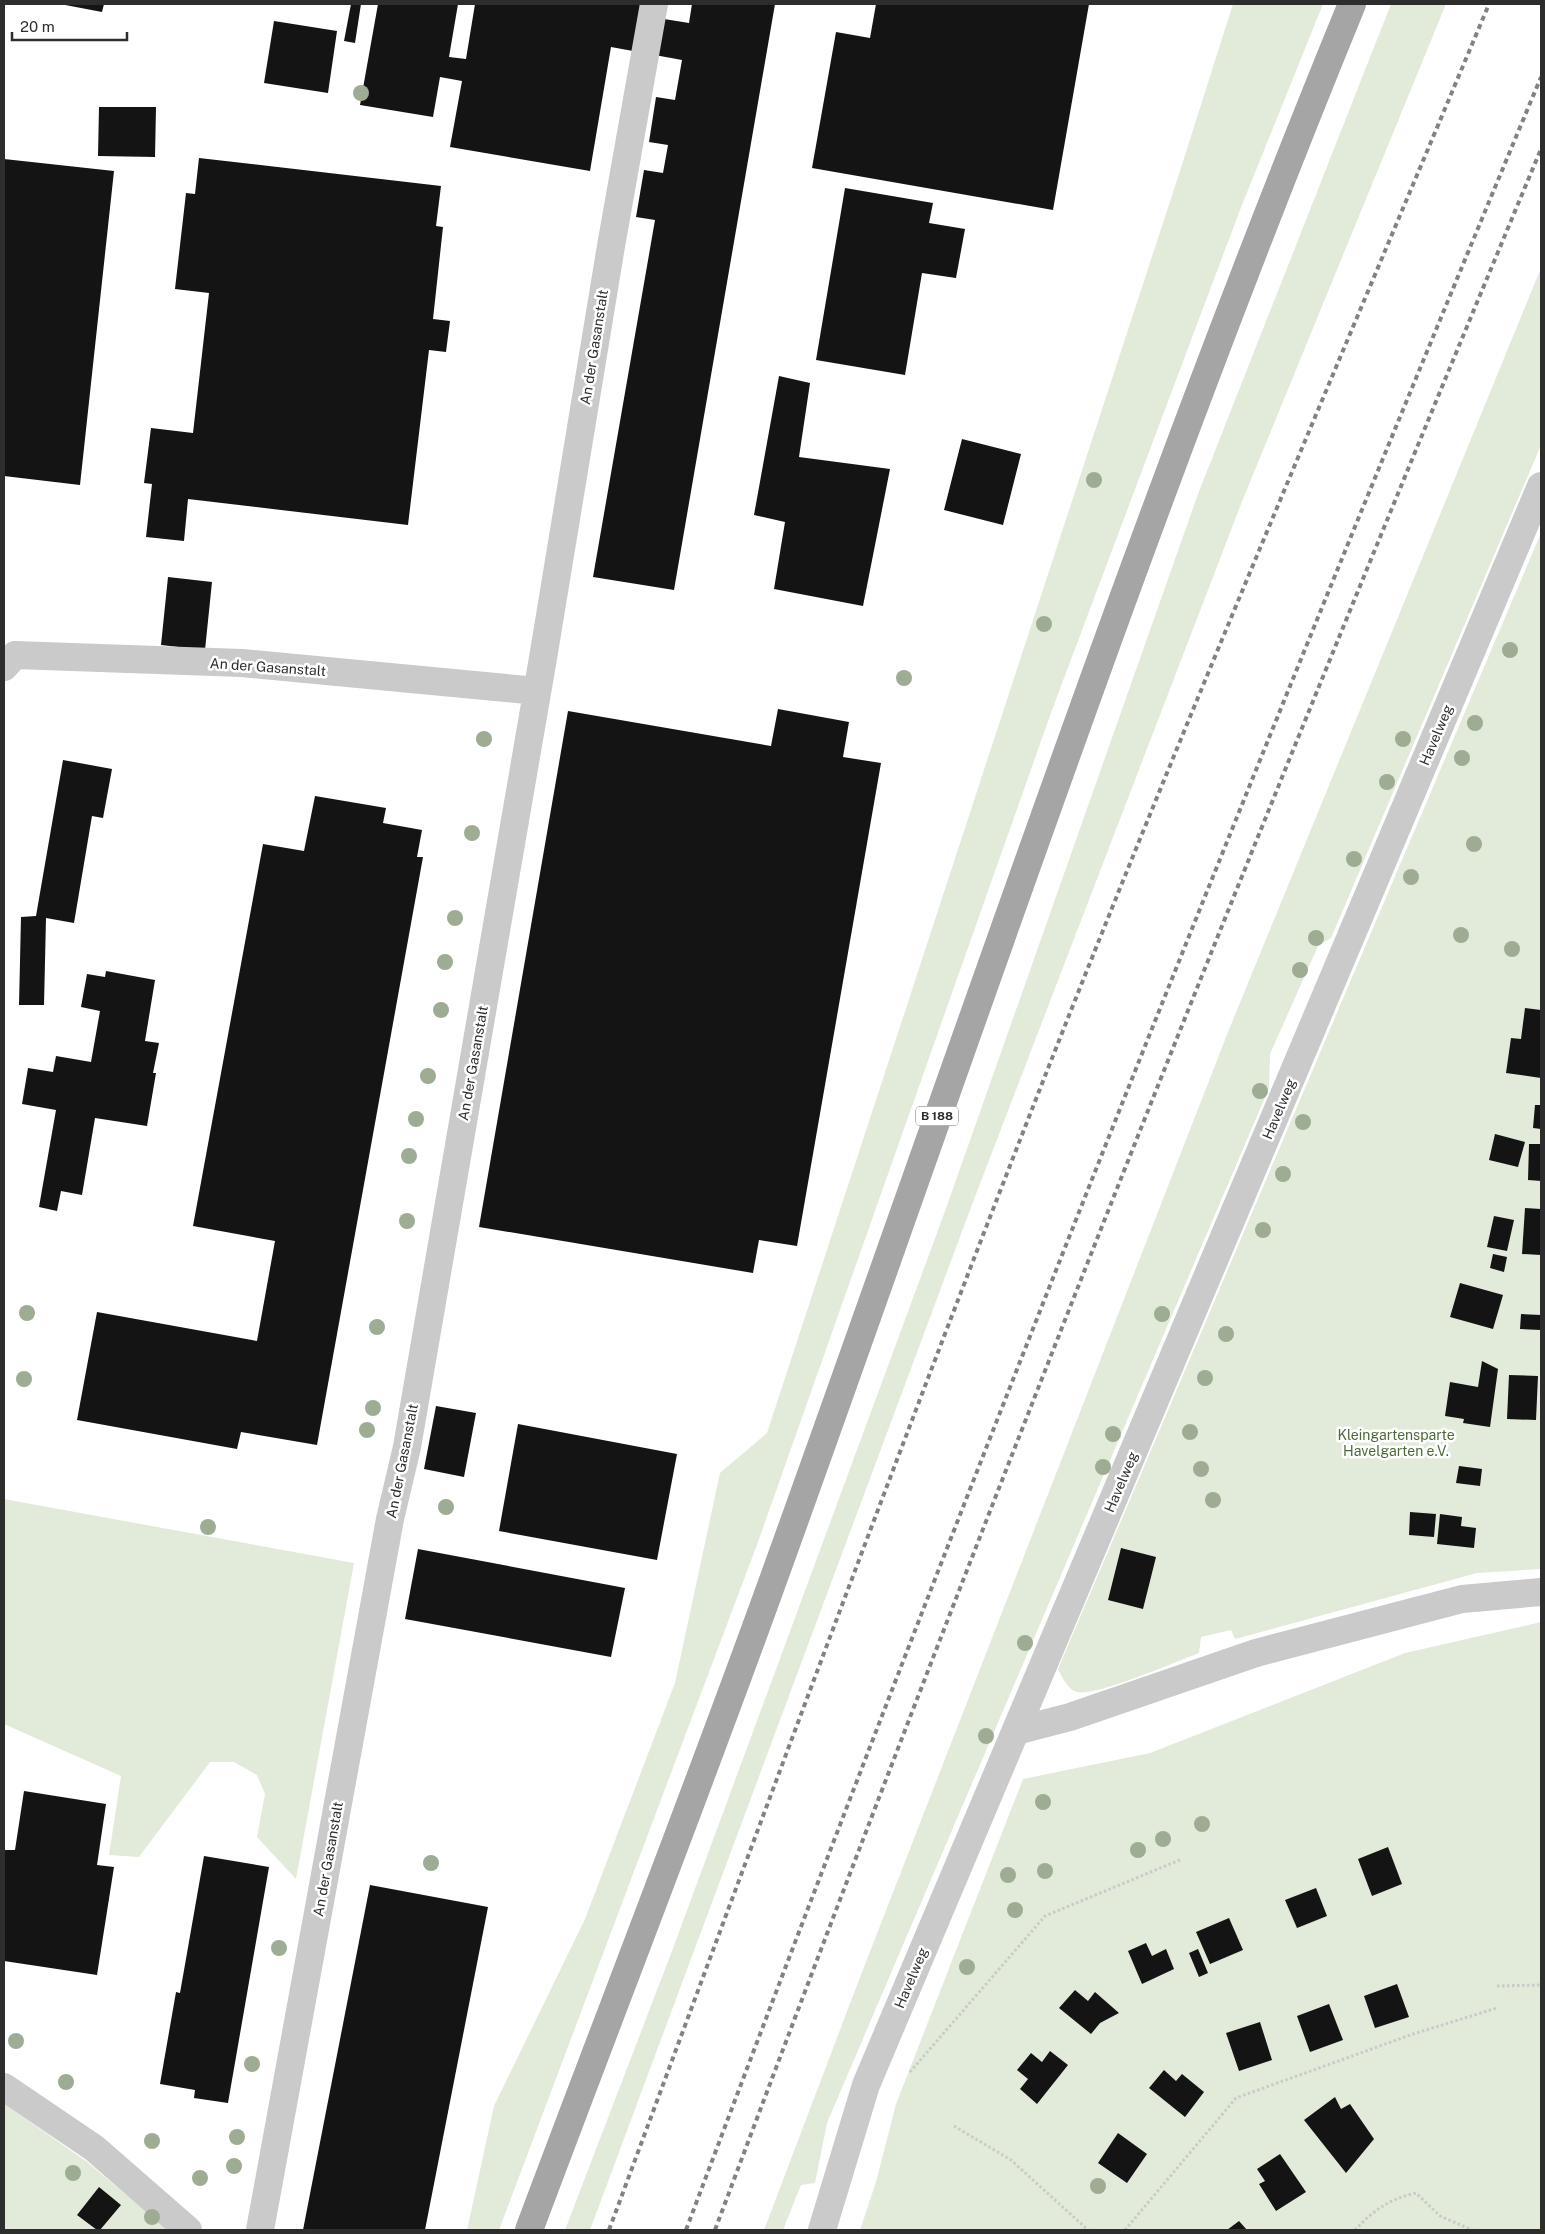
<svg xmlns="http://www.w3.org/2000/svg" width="1545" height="2234" font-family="'Public Sans',sans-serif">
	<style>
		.green { fill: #e2ebda }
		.building { fill: #141414 }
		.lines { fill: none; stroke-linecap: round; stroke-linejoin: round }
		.path { stroke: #cacaca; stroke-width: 3; stroke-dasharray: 2.5 2.5; stroke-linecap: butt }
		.minor { stroke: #cacaca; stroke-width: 28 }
		.major { stroke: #a5a5a5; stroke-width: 28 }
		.rail { stroke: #828282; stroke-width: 4; stroke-dasharray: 5 4; stroke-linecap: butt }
		.tree { fill: #9dac93 }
		.labels { text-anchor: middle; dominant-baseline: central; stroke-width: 5; stroke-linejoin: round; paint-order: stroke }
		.shield { fill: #fff; stroke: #6c6c6c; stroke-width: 1 }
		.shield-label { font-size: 12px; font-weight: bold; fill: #2d2d2d }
		.street-label { font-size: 14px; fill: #2d2d2d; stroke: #fff }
		.park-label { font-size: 14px; fill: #4d693a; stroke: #fff }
	</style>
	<rect width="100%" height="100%" fill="#fff"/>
	<path class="green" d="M1233,4H1323L1240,210L1052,710L758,1542L499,2230H467L494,2106L585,1919L675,1683L720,1473L767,1433L1179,174Z
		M1391,4H1446L1243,499L976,1194L590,2230H565L672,1951L944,1214L1198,494Z
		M1541,268V445L1331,938L1318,946L1270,1054L1269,1088L827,2123L815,2183L801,2185L783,2230H764L862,1972L1228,1032Z
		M1541,533V1569L1477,1573L1235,1639L1231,1630L1201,1637L1199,1653C1178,1661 1095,1697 1077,1692C1068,1690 1062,1677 1058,1669Z
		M4,1499L354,1563L296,1879L257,1837L265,1794L257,1775L234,1762H210L139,1857L109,1855L121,1776L4,1724Z
		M1541,1622V2230H860L876,2182L896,2104L1023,1779L1150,1753L1405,1653Z
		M4,2104L86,2161L168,2230H4Z"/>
	<path class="building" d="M60,4H104L102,12Z
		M351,4H361L355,43L344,41Z
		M378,4H458L449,57L466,59L475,4H641L639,15L689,23L692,4H775L674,590L593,577L655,220L636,217L644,170L663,173L668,145L649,142L656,97L675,100L682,60L611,47L590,171L450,147L462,81L440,77L433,117L360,105Z
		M876,4H1089L1053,210L812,168L836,32L870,38Z
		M274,21L337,31L328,93L264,83Z
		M99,107H156L155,157L98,156Z
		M199,158L441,186L436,226L443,227L433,319L450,321L446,352L429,350L408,525L188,499L184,541L146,537L152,484L144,483L151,428L193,433L209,293L175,289L186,193L195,194Z
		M4,159L114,171L80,485L4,476Z
		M845,188L933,203L929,223L965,229L956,278L922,273L905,375L816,360Z
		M779,376L810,383L799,457L890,469L863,606L774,589L785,522L754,515Z
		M962,439L1021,454L1003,525L944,510Z
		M168,577L212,582L205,650L161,645Z
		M778,709L849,722L843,757L881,763L797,1246L759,1240L753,1273L479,1227L568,711L771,746Z
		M63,760L112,769L103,818L92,816L74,923L46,918L44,1005H19L21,917L36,916Z
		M315,796L386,808L383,823L422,830L417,857H423L317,1445L241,1432L237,1449L77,1420L97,1312L257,1341L275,1241L193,1226L263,844L304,851Z
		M106,971L155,980L145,1041L159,1043L153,1073H156L147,1126L95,1118L82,1195L61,1191L57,1211L39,1207L56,1110L22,1104L28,1068L53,1072L56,1056L91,1062L100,1011L81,1007L87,974L105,977Z
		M1525,1008L1541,1010V1078L1506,1073L1511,1038L1521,1039Z
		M1535,1105H1541V1129L1533,1128Z
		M1495,1134L1525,1142L1518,1167L1489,1160Z
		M1529,1144H1541V1181L1528,1180Z
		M1525,1208L1541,1209V1255L1522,1254Z
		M1494,1216L1514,1220L1507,1251L1487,1247Z
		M1493,1254L1507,1257L1504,1272L1490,1268Z
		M1460,1283L1503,1295L1493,1329L1450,1317Z
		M1521,1314L1541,1315V1330L1520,1329Z
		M1482,1361L1498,1369L1490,1427L1463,1423L1464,1419L1445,1416L1450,1382L1478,1387Z
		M1509,1375L1538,1376L1536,1420L1507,1419Z
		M436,1406L476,1413L464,1477L424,1469Z
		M518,1424L677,1454L657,1560L499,1531Z
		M1459,1466L1482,1469L1480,1486L1456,1483Z
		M1410,1512L1436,1514L1434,1537L1409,1535Z
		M1440,1514L1462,1517L1461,1526L1476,1528L1474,1548L1437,1544Z
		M1121,1548L1156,1557L1143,1609L1108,1600Z
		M418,1549L625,1588L611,1657L405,1619Z
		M24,1791L106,1804L97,1865L114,1867L97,1975L4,1961V1850H15Z
		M1388,1847L1402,1884L1372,1896L1358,1859Z
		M204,1856L269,1867L228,2103L194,2098L195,2090L160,2084L176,1992L180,1993Z
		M370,1885L488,1907L425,2230H303Z
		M1316,1888L1327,1916L1297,1928L1285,1900Z
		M1229,1918L1243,1950L1210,1964L1196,1932Z
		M1146,1943L1152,1956L1166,1949L1174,1969L1142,1984L1128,1951Z
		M1198,1949L1208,1973L1199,1977L1189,1953Z
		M1397,1984L1409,2017L1375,2028L1364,1996Z
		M1075,1990L1088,2001L1095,1992L1119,2013L1100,2023L1091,2034L1059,2008Z
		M1329,2004L1343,2040L1310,2052L1297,2016Z
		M1260,2022L1272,2060L1239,2071L1226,2033Z
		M1050,2051L1068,2065L1037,2104L1020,2089L1028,2079L1017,2070L1031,2053L1042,2062Z
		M1164,2070L1176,2081L1182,2074L1204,2092L1185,2117L1149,2088Z
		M1335,2097L1341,2109L1350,2104L1374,2139L1346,2173L1304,2120Z
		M1118,2133L1147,2154L1127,2183L1098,2163Z
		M1280,2154L1306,2192L1276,2211L1259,2184L1265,2181L1257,2169Z
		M99,2187L121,2205L100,2230H97L77,2215Z
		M1239,2221L1247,2230H1227Z"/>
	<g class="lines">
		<path class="path" d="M1497,1986L1541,1985
			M910,2072L1045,1916L1182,1859
			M954,2126L1011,2160L1088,2230
			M1125,2230L1236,2098L1413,2034L1497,2008
			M1355,2230C1374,2210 1389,2199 1416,2193L1440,2216L1472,2230"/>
		<path class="minor" d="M4,667L15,655L242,663L537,691
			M1016,1731L1070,1717L1256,1653L1462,1599L1541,1592
			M4,2087L94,2148L188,2230
			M260,2230L390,1519L407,1447L543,658L611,246L654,4
			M822,2230L866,2085L1541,486"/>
		<path class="major" d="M529,2230C610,2014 694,1799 772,1583C963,1055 1139,523 1352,4"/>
		<path class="rail" d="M609,2230C753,1843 896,1455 1047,1071C1188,713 1340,359 1489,4
			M686,2230C958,1507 1243,790 1541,77
			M715,2230C977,1531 1253,837 1541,149"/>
	</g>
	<g class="tree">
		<circle cx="361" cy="93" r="8"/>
		<circle cx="1094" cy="480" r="8"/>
		<circle cx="1044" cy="624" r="8"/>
		<circle cx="1510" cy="650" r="8"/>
		<circle cx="904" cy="678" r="8"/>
		<circle cx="1475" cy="723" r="8"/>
		<circle cx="484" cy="739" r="8"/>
		<circle cx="1403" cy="739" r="8"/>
		<circle cx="1462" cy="758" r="8"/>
		<circle cx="1387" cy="782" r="8"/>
		<circle cx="472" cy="833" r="8"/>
		<circle cx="1474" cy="844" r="8"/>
		<circle cx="1354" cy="859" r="8"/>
		<circle cx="1411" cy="877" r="8"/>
		<circle cx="455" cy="918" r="8"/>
		<circle cx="1461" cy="935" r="8"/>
		<circle cx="1316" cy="938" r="8"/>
		<circle cx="1512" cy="949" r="8"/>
		<circle cx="445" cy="962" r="8"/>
		<circle cx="1300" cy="970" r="8"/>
		<circle cx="441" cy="1010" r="8"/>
		<circle cx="428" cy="1076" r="8"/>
		<circle cx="1260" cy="1091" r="8"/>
		<circle cx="416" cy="1119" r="8"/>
		<circle cx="1303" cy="1122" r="8"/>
		<circle cx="409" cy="1156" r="8"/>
		<circle cx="1283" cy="1174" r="8"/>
		<circle cx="407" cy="1221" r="8"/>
		<circle cx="1263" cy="1230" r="8"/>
		<circle cx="27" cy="1313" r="8"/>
		<circle cx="1162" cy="1314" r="8"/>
		<circle cx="377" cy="1327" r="8"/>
		<circle cx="1226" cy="1334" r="8"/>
		<circle cx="1205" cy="1378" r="8"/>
		<circle cx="24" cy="1379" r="8"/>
		<circle cx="373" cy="1408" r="8"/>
		<circle cx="367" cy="1430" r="8"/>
		<circle cx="1190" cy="1432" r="8"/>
		<circle cx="1113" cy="1434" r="8"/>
		<circle cx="1103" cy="1467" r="8"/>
		<circle cx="1201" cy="1469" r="8"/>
		<circle cx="1213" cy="1500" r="8"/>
		<circle cx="446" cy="1507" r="8"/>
		<circle cx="208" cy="1527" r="8"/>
		<circle cx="1025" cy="1643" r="8"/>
		<circle cx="986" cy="1736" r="8"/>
		<circle cx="1043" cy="1802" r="8"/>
		<circle cx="1202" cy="1824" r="8"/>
		<circle cx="1163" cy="1839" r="8"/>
		<circle cx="1138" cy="1850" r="8"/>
		<circle cx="431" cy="1863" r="8"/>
		<circle cx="1045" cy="1871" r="8"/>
		<circle cx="1008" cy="1875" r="8"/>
		<circle cx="1015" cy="1910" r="8"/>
		<circle cx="279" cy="1948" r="8"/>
		<circle cx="967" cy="1967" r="8"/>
		<circle cx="16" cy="2041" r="8"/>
		<circle cx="252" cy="2064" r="8"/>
		<circle cx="66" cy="2082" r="8"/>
		<circle cx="237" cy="2137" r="8"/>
		<circle cx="152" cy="2141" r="8"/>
		<circle cx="234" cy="2166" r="8"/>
		<circle cx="73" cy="2173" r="8"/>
		<circle cx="200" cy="2178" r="8"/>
		<circle cx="1098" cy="2186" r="8"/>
		<circle cx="152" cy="2217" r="8"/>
	</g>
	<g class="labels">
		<rect class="shield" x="916" y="1106.5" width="42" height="19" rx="4"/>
		<g class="shield-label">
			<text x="937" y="1116">B 188</text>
		</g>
		<g class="street-label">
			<text transform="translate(594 347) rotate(-81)">An der Gasanstalt</text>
			<text transform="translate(268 667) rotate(4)">An der Gasanstalt</text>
			<text transform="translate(1436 735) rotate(-67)">Havelweg</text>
			<text transform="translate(473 1063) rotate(-80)">An der Gasanstalt</text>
			<text transform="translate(1279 1109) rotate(-67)">Havelweg</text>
			<text transform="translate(402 1461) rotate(-79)">An der Gasanstalt</text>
			<text transform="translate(1121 1482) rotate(-67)">Havelweg</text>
			<text transform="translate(328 1859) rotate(-80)">An der Gasanstalt</text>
			<text transform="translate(911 1978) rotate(-67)">Havelweg</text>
		</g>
		<g class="park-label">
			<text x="1396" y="1435">Kleingartensparte<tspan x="1396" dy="16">Havelgarten e.V.</tspan></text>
		</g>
	</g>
	<rect width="1545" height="2234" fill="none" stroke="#2d2d2d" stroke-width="10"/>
	<path d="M12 32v8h115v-8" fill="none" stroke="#2d2d2d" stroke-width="2.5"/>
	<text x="20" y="32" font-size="15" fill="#2d2d2d" stroke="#ffffff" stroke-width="4" paint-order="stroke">20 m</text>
</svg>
